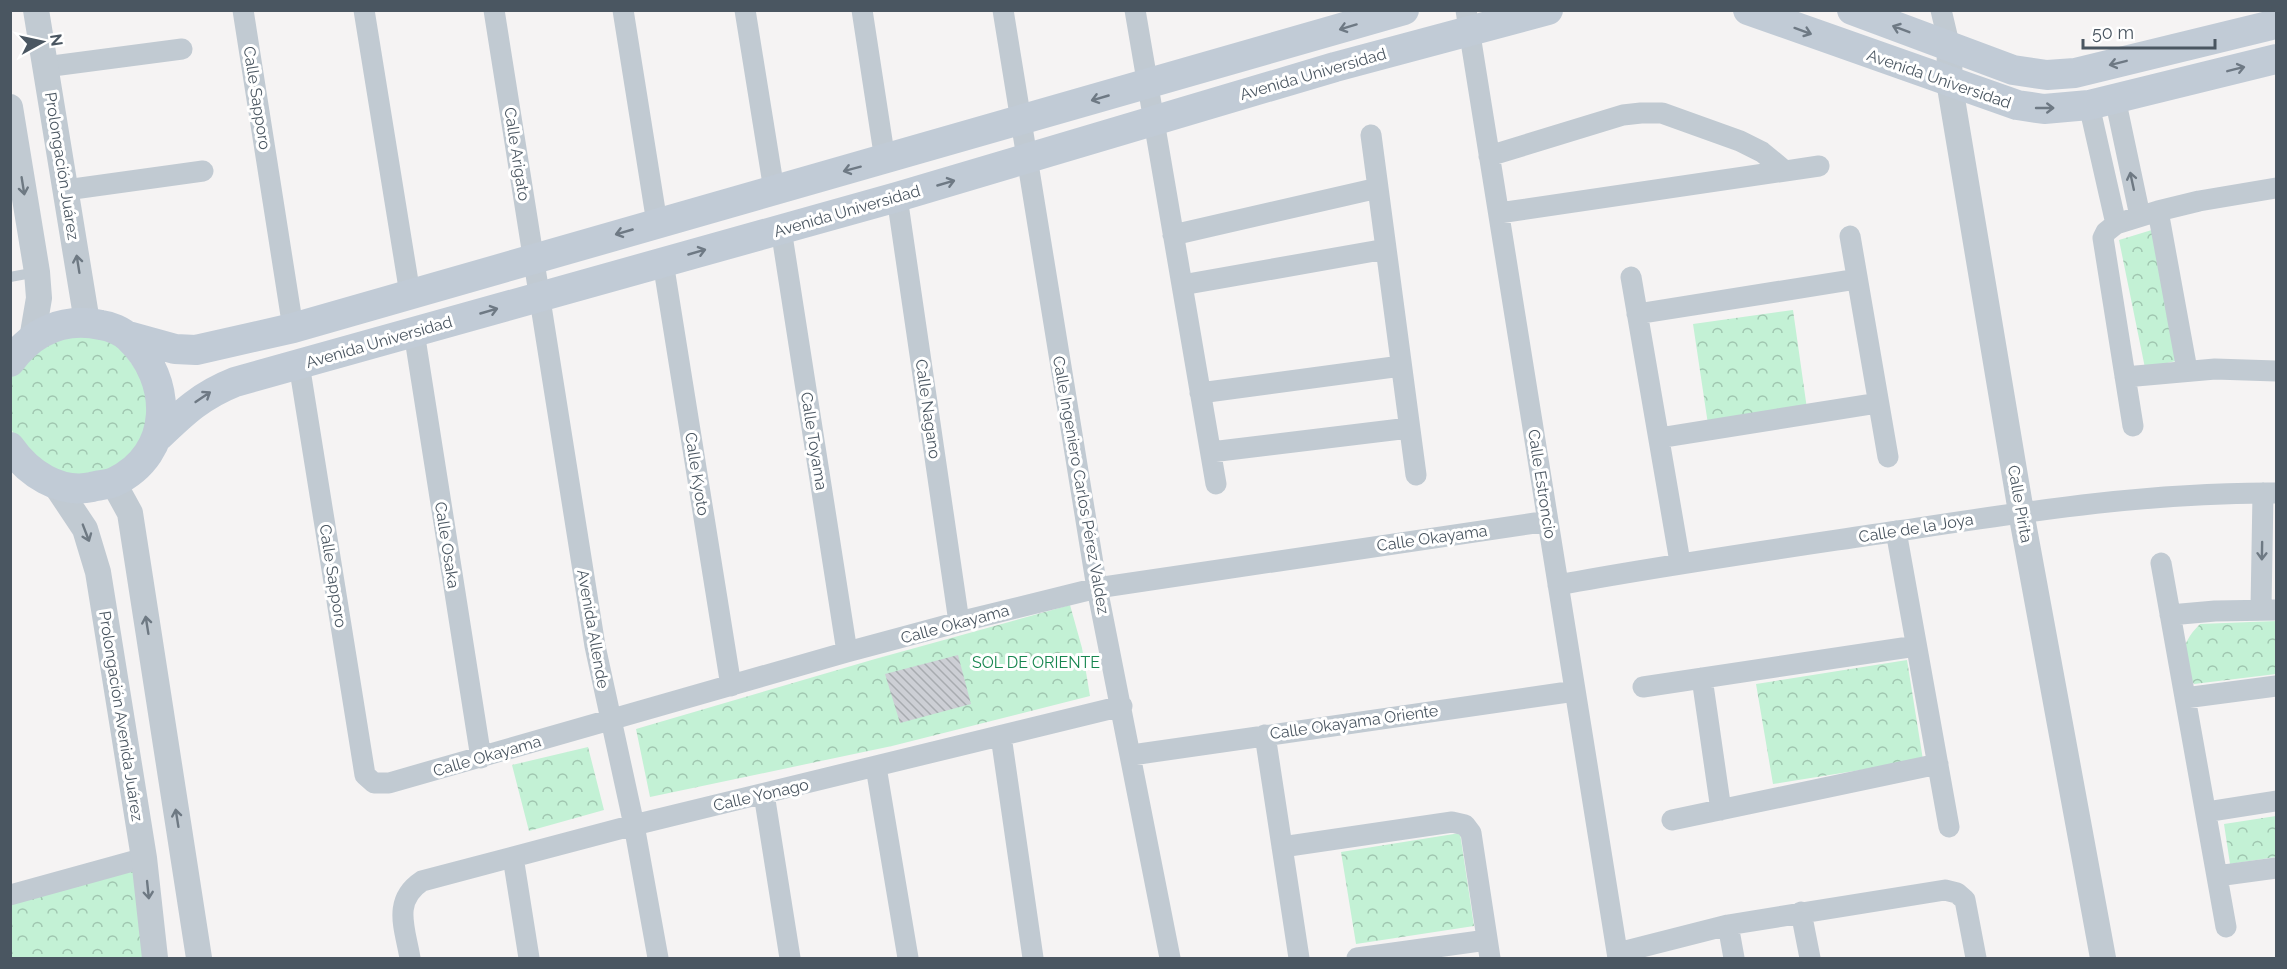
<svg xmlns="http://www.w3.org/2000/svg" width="2287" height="969" font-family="Raleway,sans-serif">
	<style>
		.park { fill: url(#park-crowns) }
		.building { fill: url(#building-back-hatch) }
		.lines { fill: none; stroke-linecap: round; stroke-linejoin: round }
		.service { stroke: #c1cad2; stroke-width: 10 }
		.minor { stroke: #c1cad2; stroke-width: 21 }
		.tertiary { stroke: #c1cad2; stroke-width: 26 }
		.secondary { stroke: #c1cbd6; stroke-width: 30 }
		.oneway { stroke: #6e7984 }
		.oneway2 { stroke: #6e7983 }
		.labels { text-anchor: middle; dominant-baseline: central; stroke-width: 6; stroke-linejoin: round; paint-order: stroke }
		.street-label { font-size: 16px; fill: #4a5661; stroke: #fff }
		.park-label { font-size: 16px; fill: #17864f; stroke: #fff }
	</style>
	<defs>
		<pattern id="park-crowns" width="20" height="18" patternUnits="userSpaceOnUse" patternTransform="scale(1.5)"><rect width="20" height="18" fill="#c3f1d5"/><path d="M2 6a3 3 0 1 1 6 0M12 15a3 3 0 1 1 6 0" fill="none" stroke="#a0c6b0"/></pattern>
		<pattern id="building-back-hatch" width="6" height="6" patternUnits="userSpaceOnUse" patternTransform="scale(1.5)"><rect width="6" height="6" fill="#cdcfd5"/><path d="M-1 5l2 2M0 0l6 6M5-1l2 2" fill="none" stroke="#a8abb0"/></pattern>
	</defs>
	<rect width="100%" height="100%" fill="#f5f3f3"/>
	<path class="park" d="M2155,229L2176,361L2145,368L2119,240Z
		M1793,310L1808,416L1709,431L1693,324Z
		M67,331L114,338L154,396L144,442L108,473L60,476L20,448L11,428V377L24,355Z
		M1070,605L1082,648L1090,696L892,746L650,797L636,729L875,659Z
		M2276,621V674L2194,684C2180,659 2179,645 2200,624Z
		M1907,660L1923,760L1773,784L1756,684Z
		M588,747L604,810L529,831L512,765Z
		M2276,816V857L2230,864L2224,824Z
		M1460,833L1474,926L1356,944L1341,852Z
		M138,865L145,958H11V901Z"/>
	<path class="building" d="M958,655L971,704L900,723L885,674Z"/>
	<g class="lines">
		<path class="service" d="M10,277L37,272"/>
		<path class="minor" d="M243,10L293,328
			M364,10L410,294
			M494,10L595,646L634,825L658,958
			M623,10L657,223
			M745,10L774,190
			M862,10L885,160
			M1003,10L1097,588L1170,958
			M1135,10L1216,484
			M1466,10L1618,958
			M1941,10L1950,48
			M45,67L182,49
			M2115,98L2140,216
			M2089,105L2116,224
			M1371,135L1416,475
			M1489,156L1623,115L1641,113H1662L1740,141L1762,152L1785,171
			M66,190L203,171
			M897,197L959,622
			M2158,211L2187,370
			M1499,213L1819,166
			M781,229L847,652
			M1173,235L1378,188
			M1850,236L1888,457
			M663,262L731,686
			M1631,277L1680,562
			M1182,285L1386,249
			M1637,314L1857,279
			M414,332L481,758
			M299,364L365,775L374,783H389L847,652L959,622L1097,588L1548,521
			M2125,377L2215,369L2276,371
			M1200,393L1401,366
			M2133,426L2103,238L2106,232L2116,224L2158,211L2199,201L2276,188
			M1659,438L1878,403
			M1211,452L1409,428
			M1896,531L1949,827
			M2161,563L2226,927
			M1558,585C1671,564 1785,548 1898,531C2024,512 2149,492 2276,493
			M2261,609L2263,493
			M2170,615L2215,611L2276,610
			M1702,678L1721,810
			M1643,687L1916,646
			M2185,698L2276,686
			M1265,735L1299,958
			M1001,736L1033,958
			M1132,755L1575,691
			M876,767L908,958
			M764,794L790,958
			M2206,812L2276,801
			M1672,820L1938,764
			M1282,847L1452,822L1465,825L1471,833L1490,958
			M513,857L529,958
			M2217,876L2276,868
			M10,895L144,858
			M1801,912L1810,958
			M1728,925L1734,958
			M1618,953L1728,925L1945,890L1957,893L1965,900L1976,958
			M410,958C405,928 392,901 422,881L634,825L1122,706
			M1357,958L1487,940"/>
		<path class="tertiary" d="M36,10L87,322
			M1950,48L1949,81L2021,512L2103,958
			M10,107L37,272L39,298L32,339
			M113,482L130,513L199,958
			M55,484L85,529L98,572L144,858L155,958"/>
		<path class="secondary" d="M1748,10L2017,105L2044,109L2089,105L2276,59
			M1852,10L2013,70L2047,75L2075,73L2276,24
			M128,336L175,349L196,350L293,328L1404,10
			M10,362C32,332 63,317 101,325C110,326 122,331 129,338C174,380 174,454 114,482C107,485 98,485 92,487C59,494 28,473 10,447
			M159,436C184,412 202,395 235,382L897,197L1335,67L1548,10"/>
	</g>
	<defs><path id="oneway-shaft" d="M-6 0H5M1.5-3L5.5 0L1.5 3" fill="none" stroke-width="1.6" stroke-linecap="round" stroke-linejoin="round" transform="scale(1.5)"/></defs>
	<g class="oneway">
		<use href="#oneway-shaft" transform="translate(1348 27) rotate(163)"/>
		<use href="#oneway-shaft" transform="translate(1901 29) rotate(-159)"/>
		<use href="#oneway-shaft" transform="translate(1803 31) rotate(20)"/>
		<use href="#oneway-shaft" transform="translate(2118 63) rotate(166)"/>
		<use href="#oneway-shaft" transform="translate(2236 69) rotate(-14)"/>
		<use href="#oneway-shaft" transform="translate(1100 98) rotate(164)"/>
		<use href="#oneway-shaft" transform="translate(2045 108)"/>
		<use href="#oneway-shaft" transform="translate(852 169) rotate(165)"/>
		<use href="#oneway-shaft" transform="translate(946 183) rotate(-16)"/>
		<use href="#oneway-shaft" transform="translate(624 232) rotate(164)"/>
		<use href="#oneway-shaft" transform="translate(697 252) rotate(-16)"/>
		<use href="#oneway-shaft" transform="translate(489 311) rotate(-16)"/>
		<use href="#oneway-shaft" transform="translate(203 397) rotate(-34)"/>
	</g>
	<g class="oneway2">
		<use href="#oneway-shaft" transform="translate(2132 181) rotate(-102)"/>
		<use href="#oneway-shaft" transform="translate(23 186) rotate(81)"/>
		<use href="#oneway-shaft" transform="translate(78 264) rotate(-99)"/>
		<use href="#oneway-shaft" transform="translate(86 533) rotate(69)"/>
		<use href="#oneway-shaft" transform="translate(2262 551) rotate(91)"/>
		<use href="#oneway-shaft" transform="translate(147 625) rotate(-99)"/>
		<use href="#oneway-shaft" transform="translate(177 818) rotate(-99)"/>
		<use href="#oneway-shaft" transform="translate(148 890) rotate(84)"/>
	</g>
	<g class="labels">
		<g class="street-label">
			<text transform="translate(1313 74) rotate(-16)">Avenida Universidad</text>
			<text transform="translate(1939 79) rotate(19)">Avenida Universidad</text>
			<text transform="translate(257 98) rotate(81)">Calle Sapporo</text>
			<text transform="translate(517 154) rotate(81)">Calle Arigato</text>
			<text transform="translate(62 166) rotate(81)">Prolongación Juárez</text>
			<text transform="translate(847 211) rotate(-16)">Avenida Universidad</text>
			<text transform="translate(379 342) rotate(-16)">Avenida Universidad</text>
			<text transform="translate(928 409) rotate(82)">Calle Nagano</text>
			<text transform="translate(814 441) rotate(81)">Calle Toyama</text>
			<text transform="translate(697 474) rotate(81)">Calle Kyoto</text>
			<text transform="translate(1542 484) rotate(81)">Calle Estroncio</text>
			<text transform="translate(1081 485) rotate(80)">Calle Ingeniero Carlos Pérez Valdez</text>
			<text transform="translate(2020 504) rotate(80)">Calle Pirita</text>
			<text transform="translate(1916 528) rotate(-9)">Calle de la Joya</text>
			<text transform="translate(1432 538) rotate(-8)">Calle Okayama</text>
			<text transform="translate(447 545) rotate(81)">Calle Osaka</text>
			<text transform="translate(333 576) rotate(81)">Calle Sapporo</text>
			<text transform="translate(955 624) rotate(-15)">Calle Okayama</text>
			<text transform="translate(593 629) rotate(80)">Avenida Allende</text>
			<text transform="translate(121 716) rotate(81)">Prolongación Avenida Juárez</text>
			<text transform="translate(1354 722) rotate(-8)">Calle Okayama Oriente</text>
			<text transform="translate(487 756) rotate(-16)">Calle Okayama</text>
			<text transform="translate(761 795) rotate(-13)">Calle Yonago</text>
		</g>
		<g class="park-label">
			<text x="1036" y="662">SOL DE ORIENTE</text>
		</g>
	</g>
	<rect width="2287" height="969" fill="none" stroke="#4a5661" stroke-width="24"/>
	<g transform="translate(42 42) rotate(82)" stroke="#ffffff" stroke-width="4.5" paint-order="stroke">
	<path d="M0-4.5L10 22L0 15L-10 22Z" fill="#4a5661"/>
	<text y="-9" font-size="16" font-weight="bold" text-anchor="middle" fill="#4a5661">N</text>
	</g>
	<path d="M2083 39v9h132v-9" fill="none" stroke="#4a5661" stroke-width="3"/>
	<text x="2092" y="39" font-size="18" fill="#4a5661" stroke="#ffffff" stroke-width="4.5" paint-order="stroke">50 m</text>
</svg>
